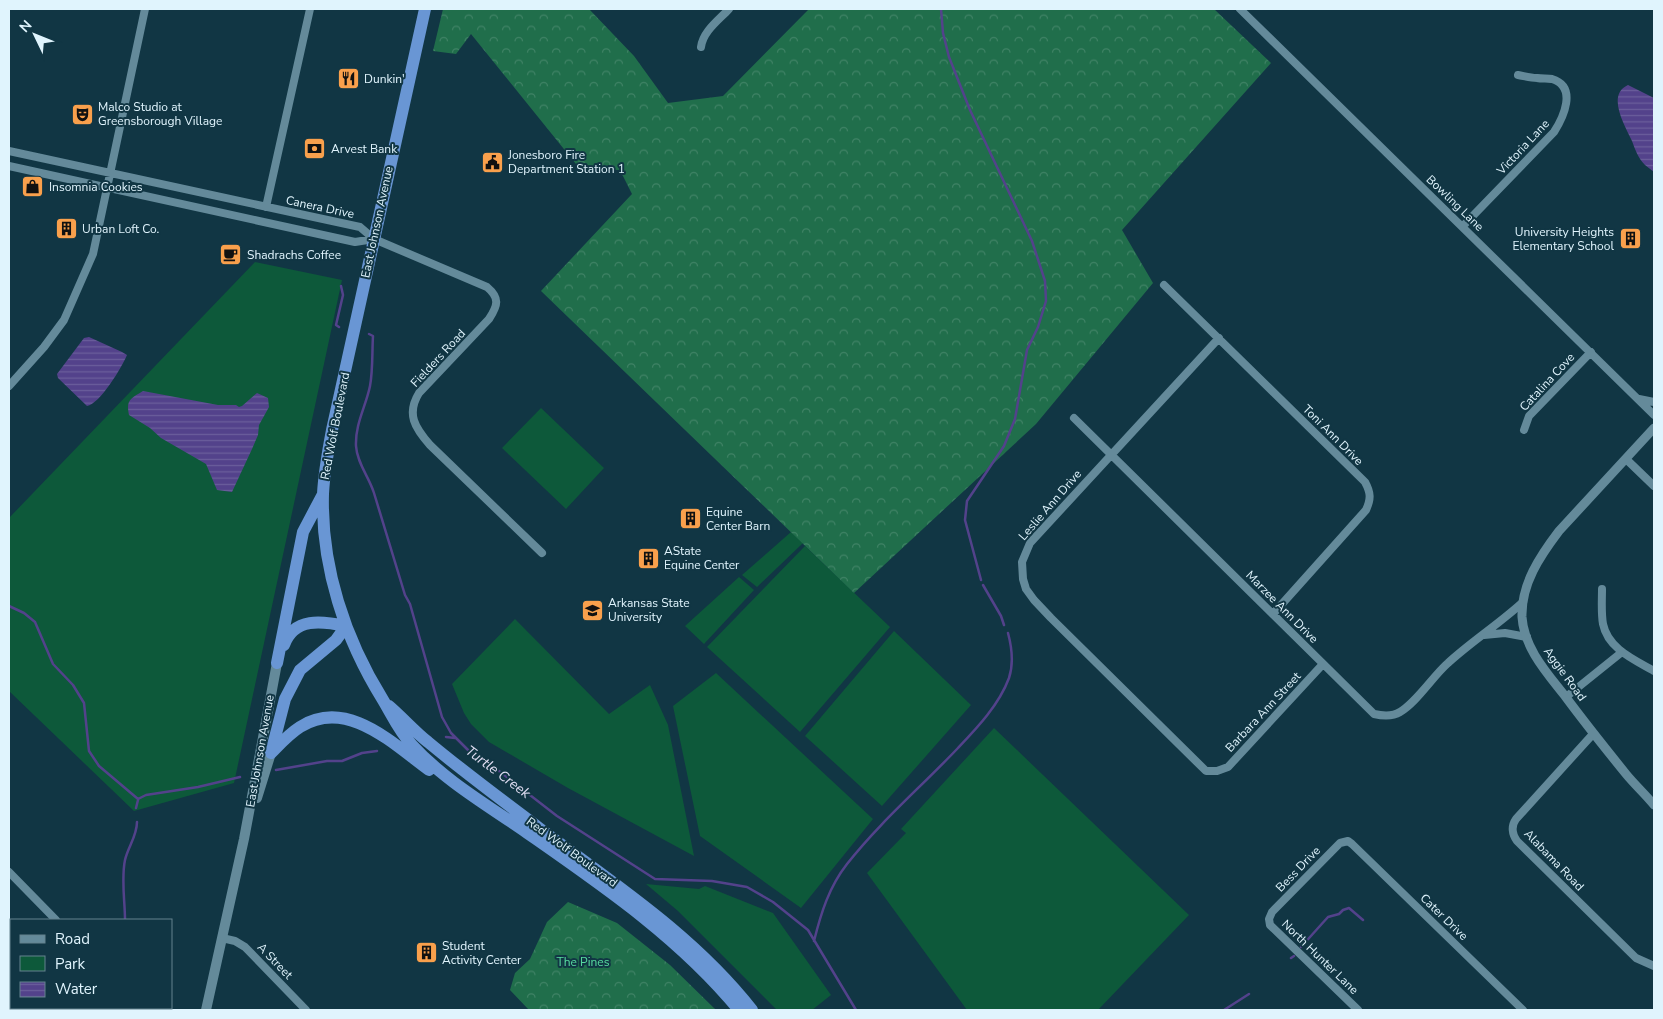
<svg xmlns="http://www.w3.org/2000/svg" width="1663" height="1019" font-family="'Nunito Sans',sans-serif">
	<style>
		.green { fill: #0d593a }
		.forest { fill: url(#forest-crowns) }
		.water { fill: url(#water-rules) }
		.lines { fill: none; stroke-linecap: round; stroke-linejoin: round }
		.stream { stroke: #53428b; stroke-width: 2.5 }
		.minor { stroke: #648a9a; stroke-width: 8 }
		.tertiary { stroke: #648a9a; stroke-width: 9 }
		.secondary { stroke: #648a9a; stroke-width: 10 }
		.trunk { stroke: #6996d4; stroke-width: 12 }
		.labels { text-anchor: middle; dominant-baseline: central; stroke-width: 4; stroke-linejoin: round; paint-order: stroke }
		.poi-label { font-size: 12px; fill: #e0f4fd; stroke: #113644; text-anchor: start }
		.street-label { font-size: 12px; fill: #e0f4fd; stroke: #113644 }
		.park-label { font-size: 12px; fill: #58dda0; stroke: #113644 }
		.water-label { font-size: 14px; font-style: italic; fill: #e0def3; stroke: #113644 }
	</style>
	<defs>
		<pattern id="forest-crowns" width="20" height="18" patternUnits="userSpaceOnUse" patternTransform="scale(1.25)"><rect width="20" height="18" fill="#206e4b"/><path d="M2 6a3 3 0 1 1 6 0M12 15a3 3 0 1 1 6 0" fill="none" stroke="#408366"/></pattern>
		<pattern id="water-rules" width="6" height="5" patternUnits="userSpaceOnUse" patternTransform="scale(1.25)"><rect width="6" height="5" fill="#53428b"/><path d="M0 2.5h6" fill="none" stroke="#6b5e9c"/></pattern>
	</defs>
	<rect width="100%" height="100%" fill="#113644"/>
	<path class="green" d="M255,262L342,280L234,783L134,811L9,691V518Z
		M541,408L604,468L566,509L502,448Z
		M791,532L803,543L757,587L742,575Z
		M805,546L890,627L800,732L707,647Z
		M739,577L754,590L704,644L685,626Z
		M515,619L609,714L650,685L668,725L694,856L568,788L489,742L471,724L464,713L452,684Z
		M894,631L971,705L882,806L805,736Z
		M716,673L873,819L801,908L700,836L673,706Z
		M994,728L1189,915L1098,1010H967L867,873L906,833L901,829Z
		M646,884L699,889L705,886L773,913L831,995L812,1010H777L678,911Z"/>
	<path class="forest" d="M443,9H589L634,56L668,103L723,96L809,9H1214L1271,63L1122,230L1153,283L1036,424L854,593L541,291L632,194L620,170L580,169L471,34L456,54L433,51Z
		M568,902L617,923L670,965L716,1010H529L510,990L515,973L530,959L547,922Z"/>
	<path class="water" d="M1628,85L1654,98V172C1651,170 1648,167 1645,165C1638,158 1635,149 1632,141C1625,126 1606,95 1628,85Z
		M89,337L122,352L127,355C122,367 100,404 87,406L58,378L57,374L84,338Z
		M143,391L218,405H236L239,407L242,406L257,393L268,398L269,407L259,425L258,435L252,449L232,492L217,490L206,464L161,438L150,428L129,415C126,400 130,399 143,391Z"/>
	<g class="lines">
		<path class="stream" d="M941,9L943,33L949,57L970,110L1032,241L1045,281L1046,301L1038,327L1027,350L1015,419L1004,446L967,501L965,520L981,580
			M339,327L336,325L343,295L341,286
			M369,334L373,336C372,352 373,370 370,386C366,406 355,424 356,446C357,463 369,477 374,493L405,595L410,604L442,717L451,733L471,753L499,771L557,816L655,879L712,881L747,887L773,902L808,930L856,1010
			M983,585L1001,616L1004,625
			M9,606L24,613L35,622L53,664L73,685L84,703L89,751L99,766L138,799L146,795L198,787L240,777
			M446,737L455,738
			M276,770L327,761H342L362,753L377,751
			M136,808L138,800
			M125,920C125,901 121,879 125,860C128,847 137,836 137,822
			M814,941C821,913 829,887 847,864C880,822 921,787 958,748C977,728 999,705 1009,678C1014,663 1012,648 1008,633
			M1301,947L1328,917L1339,914L1343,910L1349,908L1363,920
			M1291,958L1294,956
			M9,967H11
			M1224,1010L1249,994"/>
		<path class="minor" d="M1240,9L1654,415
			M701,47C703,31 719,20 729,9
			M9,151L360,227L374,239L487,287C500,298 498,305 489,319L419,393C406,414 415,428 430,445L542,553
			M9,166L355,242L374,239
			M266,207L310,9
			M1463,226L1554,132C1563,118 1578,87 1552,79C1548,78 1542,79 1537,78C1530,78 1524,76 1518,75
			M1164,285L1365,482C1371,493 1371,499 1366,510L1273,614
			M1219,338L1030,543L1022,562L1023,579L1026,589L1034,600L1051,618L1206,771H1217L1228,767L1323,664
			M9,386L44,347L64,320L93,254L145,9
			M1639,399L1654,402
			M1074,418L1374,714C1383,716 1392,717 1400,712C1417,702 1433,676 1448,663C1472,641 1499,624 1523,602
			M1524,430L1529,416L1591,352
			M1626,459L1654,486
			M1602,589C1602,600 1601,613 1603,624C1608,649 1635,660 1654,671
			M1484,635L1505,633L1527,637
			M1566,697L1622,652
			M1593,734L1516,819C1511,826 1512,834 1517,841L1636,958L1654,966
			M9,872L56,920
			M222,938L235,941L245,947L306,1010
			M145,1008L147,1010
			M1358,1010L1270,925L1269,919L1272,912L1340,843L1348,841L1352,844L1523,1010"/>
		<path class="tertiary" d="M1654,428L1559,531C1540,556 1521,584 1522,617C1524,648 1547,673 1565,696C1585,723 1605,748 1626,774C1635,785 1645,794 1654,805"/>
		<path class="secondary" d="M257,798L271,753
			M206,1010L244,839L277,663"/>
		<path class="trunk" d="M425,9L332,430C328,451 324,473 323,494C321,567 345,639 383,700C392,715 399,731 412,745C444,780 487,805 526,832C602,885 680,938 739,1010
			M284,645C294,617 322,621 346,626
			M277,663L303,532L322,496
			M389,706C402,717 414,731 428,742C464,772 502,800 539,828C614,884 694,936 752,1010
			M271,753C280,744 289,734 300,727C347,697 393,744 429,770
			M271,753L285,699L300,670L336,640L346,626"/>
	</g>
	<defs>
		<symbol id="restaurant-square" viewBox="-11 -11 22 22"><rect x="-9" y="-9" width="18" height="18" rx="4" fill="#f9a04c" stroke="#113644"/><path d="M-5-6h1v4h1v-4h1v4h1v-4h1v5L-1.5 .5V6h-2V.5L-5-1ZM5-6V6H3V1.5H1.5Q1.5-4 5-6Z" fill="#111"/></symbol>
		<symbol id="theatre-square" viewBox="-11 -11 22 22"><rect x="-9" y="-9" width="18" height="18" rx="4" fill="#f9a04c" stroke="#113644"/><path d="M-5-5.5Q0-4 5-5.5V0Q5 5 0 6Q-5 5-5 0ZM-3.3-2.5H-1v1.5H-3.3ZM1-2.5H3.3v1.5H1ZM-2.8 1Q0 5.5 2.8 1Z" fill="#111"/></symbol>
		<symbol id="bank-square" viewBox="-11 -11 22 22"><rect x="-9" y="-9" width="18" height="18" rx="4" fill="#f9a04c" stroke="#113644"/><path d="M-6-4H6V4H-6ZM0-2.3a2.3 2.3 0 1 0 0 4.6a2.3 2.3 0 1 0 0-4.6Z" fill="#111"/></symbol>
		<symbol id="civic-square" viewBox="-11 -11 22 22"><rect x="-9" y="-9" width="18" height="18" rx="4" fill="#f9a04c" stroke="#113644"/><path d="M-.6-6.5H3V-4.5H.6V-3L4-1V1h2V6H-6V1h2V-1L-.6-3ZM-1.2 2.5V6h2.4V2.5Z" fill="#111"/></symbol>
		<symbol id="shop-square" viewBox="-11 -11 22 22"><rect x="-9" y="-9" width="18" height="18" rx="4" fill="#f9a04c" stroke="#113644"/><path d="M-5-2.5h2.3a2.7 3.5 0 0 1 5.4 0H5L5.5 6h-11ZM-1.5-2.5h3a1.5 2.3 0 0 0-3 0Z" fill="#111"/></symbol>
		<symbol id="building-square" viewBox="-11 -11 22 22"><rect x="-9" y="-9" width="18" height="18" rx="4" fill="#f9a04c" stroke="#113644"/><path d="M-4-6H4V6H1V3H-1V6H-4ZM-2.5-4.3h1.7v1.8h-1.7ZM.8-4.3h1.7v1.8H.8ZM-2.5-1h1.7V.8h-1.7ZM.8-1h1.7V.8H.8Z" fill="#111"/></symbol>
		<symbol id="cafe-square" viewBox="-11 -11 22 22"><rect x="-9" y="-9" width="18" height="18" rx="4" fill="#f9a04c" stroke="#113644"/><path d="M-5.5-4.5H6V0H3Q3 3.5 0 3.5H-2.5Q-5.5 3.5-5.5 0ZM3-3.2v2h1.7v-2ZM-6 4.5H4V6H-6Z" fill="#111"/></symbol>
		<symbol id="university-square" viewBox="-11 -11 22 22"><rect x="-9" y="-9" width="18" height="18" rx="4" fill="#f9a04c" stroke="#113644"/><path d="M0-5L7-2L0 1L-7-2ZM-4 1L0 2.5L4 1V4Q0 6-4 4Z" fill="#111"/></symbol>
	</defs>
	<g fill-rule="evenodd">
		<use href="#restaurant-square" x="336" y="66" width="25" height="25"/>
		<use href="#theatre-square" x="70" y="102" width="25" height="25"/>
		<use href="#bank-square" x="302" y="136" width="25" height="25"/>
		<use href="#civic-square" x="480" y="150" width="25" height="25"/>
		<use href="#shop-square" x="20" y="174" width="25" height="25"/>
		<use href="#building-square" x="54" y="216" width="25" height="25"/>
		<use href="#building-square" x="1618" y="226" width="25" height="25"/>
		<use href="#cafe-square" x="218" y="242" width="25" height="25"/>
		<use href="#building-square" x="678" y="506" width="25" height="25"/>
		<use href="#building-square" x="636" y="546" width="25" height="25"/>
		<use href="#university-square" x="580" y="598" width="25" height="25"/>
		<use href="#building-square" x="414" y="940" width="25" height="25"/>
	</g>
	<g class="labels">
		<g class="poi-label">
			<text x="364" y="79">Dunkin'</text>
			<text x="98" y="107">Malco Studio at<tspan x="98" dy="14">Greensborough Village</tspan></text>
			<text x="331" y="149">Arvest Bank</text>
			<text x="508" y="155">Jonesboro Fire<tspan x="508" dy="14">Department Station 1</tspan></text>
			<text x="49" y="187">Insomnia Cookies</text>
			<text x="82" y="229">Urban Loft Co.</text>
			<text x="1614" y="232" text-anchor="end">University Heights<tspan x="1614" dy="14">Elementary School</tspan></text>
			<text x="247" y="255">Shadrachs Coffee</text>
			<text x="706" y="512">Equine<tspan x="706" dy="14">Center Barn</tspan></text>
			<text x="664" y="551">AState<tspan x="664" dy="14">Equine Center</tspan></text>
			<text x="608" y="603">Arkansas State<tspan x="608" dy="14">University</tspan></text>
			<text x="442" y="946">Student<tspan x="442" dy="14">Activity Center</tspan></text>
		</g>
		<g class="street-label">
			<text transform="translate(1523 147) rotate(-47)">Victoria Lane</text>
			<text transform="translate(1455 203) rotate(44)">Bowling Lane</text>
			<text transform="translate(320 207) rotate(12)">Canera Drive</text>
			<text transform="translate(377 222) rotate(-78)">East Johnson Avenue</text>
			<text transform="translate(438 358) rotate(-47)">Fielders Road</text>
			<text transform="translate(1547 382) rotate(-47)">Catalina Cove</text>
			<text transform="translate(335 426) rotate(-79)">Red Wolf Boulevard</text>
			<text transform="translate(1333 435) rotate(45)">Toni Ann Drive</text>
			<text transform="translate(1050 505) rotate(-49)">Leslie Ann Drive</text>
			<text transform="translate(1282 607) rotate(45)">Marzee Ann Drive</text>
			<text transform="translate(1565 674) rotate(54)">Aggie Road</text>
			<text transform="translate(1263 712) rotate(-47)">Barbara Ann Street</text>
			<text transform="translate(260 751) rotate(-80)">East Johnson Avenue</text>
			<text transform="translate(572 852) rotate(36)">Red Wolf Boulevard</text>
			<text transform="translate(1554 860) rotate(46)">Alabama Road</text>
			<text transform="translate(1298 869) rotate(-46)">Bess Drive</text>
			<text transform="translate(1444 917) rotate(44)">Cater Drive</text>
			<text transform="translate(1320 957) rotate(44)">North Hunter Lane</text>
			<text transform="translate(275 961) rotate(46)">A Street</text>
		</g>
		<g class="park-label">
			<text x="583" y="962">The Pines</text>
		</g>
		<g class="water-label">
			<text transform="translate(498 772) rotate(37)">Turtle Creek</text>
		</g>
	</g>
	<rect width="1663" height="1019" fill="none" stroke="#e0f4fd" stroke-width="20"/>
	<rect x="10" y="919" width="162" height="90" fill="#113644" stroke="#64828e"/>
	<rect x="20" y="935" width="25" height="8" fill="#648a9a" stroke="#64828e"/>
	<text x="55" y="944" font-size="15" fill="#e0f4fd">Road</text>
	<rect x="20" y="956" width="25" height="15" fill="#0d593a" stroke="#64828e"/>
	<text x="55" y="969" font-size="15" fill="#e0f4fd">Park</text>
	<rect x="20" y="982" width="25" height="15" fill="url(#water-rules)" stroke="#64828e"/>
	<text x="55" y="994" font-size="15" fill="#e0f4fd">Water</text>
	<g transform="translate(35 35) rotate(313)" stroke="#113644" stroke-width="4" paint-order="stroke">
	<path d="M0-4L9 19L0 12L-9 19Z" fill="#e0f4fd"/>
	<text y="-8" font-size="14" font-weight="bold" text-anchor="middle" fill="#e0f4fd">N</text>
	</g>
</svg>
